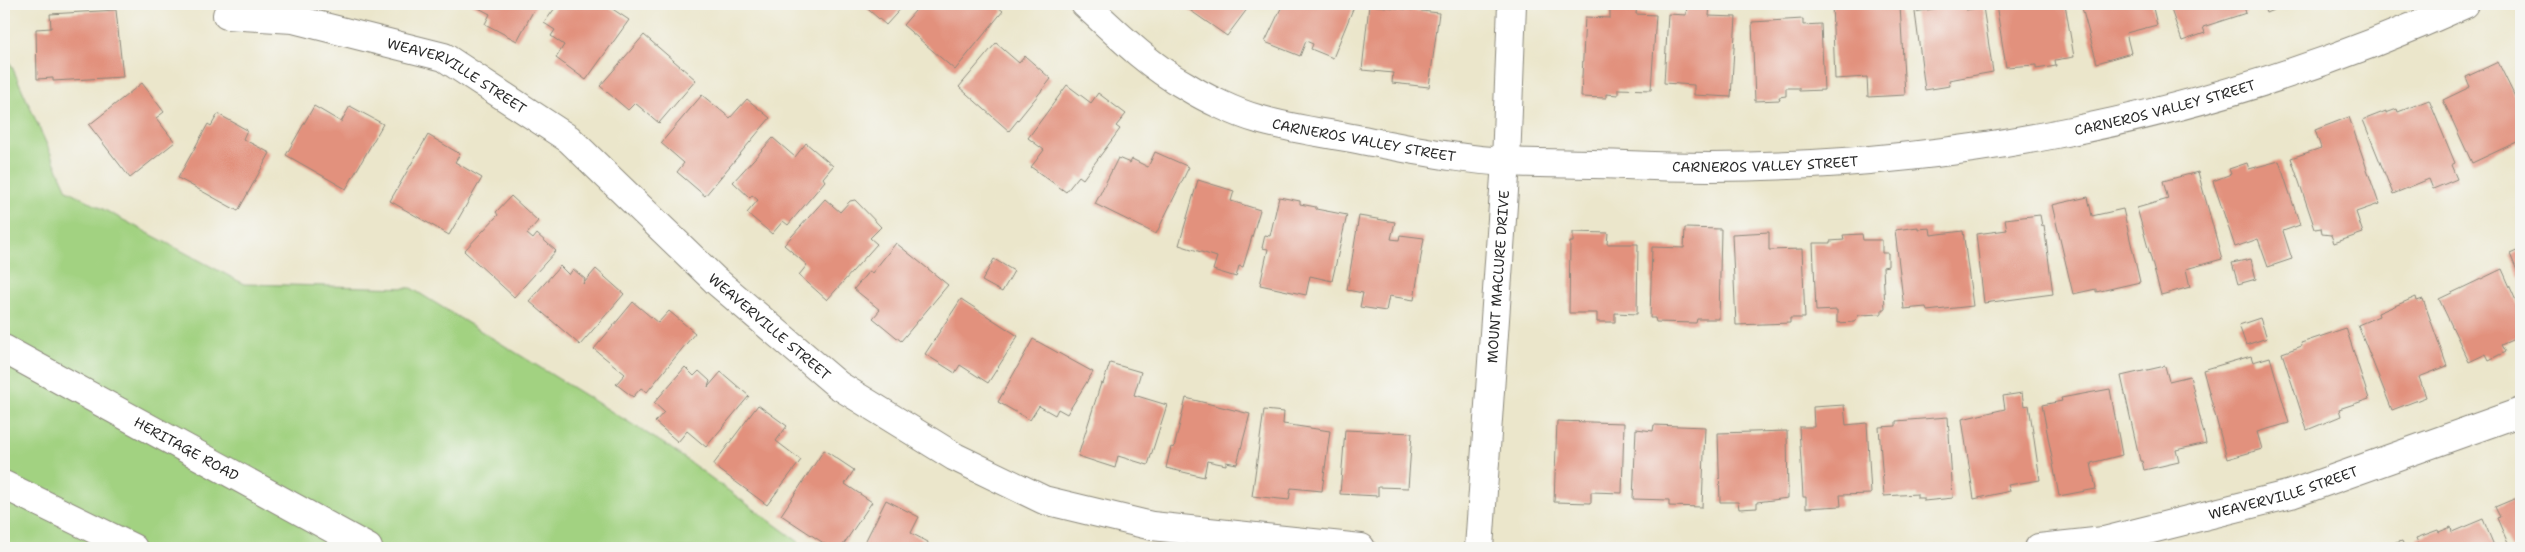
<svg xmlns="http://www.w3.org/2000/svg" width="2525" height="552" font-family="'Shantell Sans',sans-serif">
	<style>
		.green { fill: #a2d281; stroke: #667e56 }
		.building { fill: #e2917d }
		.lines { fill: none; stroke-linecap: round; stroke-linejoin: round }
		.minor-casing { stroke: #8b887b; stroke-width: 30 }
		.major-casing { stroke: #8b887b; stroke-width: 30 }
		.minor { stroke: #fff; stroke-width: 28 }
		.major { stroke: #fff; stroke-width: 28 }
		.labels { text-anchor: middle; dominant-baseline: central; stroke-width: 5; stroke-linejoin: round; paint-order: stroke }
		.street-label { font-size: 14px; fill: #2b2b2b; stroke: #f6f6f2 }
	</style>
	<rect width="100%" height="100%" fill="#f6f6f2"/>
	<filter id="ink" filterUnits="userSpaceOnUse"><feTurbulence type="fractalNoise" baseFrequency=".02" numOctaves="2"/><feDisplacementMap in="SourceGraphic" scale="10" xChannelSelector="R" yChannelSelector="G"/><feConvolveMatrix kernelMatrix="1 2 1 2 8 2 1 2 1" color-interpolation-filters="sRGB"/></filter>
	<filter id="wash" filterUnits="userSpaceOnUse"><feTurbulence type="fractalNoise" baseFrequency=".0096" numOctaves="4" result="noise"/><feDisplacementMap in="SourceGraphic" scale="20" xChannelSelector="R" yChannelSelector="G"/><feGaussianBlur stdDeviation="1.12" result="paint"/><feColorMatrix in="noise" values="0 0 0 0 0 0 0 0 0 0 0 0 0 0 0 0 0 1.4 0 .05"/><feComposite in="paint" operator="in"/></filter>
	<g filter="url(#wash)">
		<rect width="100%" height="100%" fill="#ebe6cb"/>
		<path class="green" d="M4,49L67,190L244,284L411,288L669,447L807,548H4Z"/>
		<g id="blocks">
			<path class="building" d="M471,4H537L517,41L485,24L490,14Z
				M558,4H605L629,20L586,80L556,58L564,45L551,36L555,30L544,23Z
				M862,4H905L886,25Z
				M921,4H994L1003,11L955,70L903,25Z
				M1181,4H1251L1227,36Z
				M1283,4H1355L1333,58L1311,49L1313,44L1306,41L1300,56L1265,42Z
				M1610,4H1637L1636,14L1656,15L1651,90L1618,89V95L1606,94V98L1581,97L1585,17L1610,18Z
				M1687,4H1710L1709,16L1736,17L1731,97L1694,95V85L1664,83L1668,14L1686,15Z
				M1832,4L1900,5L1905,95L1868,97L1867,77L1835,79Z
				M1963,4H1965L1966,10L1983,7L1993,72L1949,80L1950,86L1925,90L1915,12Z
				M1996,4H2065L2074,57L2055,60L2056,66L2036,69V65L2006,67Z
				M2081,4H2152L2157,25L2126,33L2131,53L2097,63Z
				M2169,4H2243L2246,13L2203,27L2205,33L2182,41Z
				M2263,4H2288L2266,13Z
				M1369,5L1439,13L1429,87L1392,83L1393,73L1362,70Z
				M116,10L123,77L53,81V78L37,79L36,29L51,28L50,14Z
				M1803,19V25L1821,24L1824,90L1799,91V88H1786V96L1779,97L1780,100L1755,101L1752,22Z
				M644,35L696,80L659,123L635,103L628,110L600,86Z
				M996,43L1019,63L1025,56L1051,79L1009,131L959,87Z
				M2498,62L2521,109V140L2472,163L2443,100L2470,87L2466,77Z
				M142,83L164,112L156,118L175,142L130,178L89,125Z
				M1067,85L1091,103L1098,93L1126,114L1116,126L1120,129L1083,179L1079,176L1066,192L1031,167L1044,150L1028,138Z
				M702,95L730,118L747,99L770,118L705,196L677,172L684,163L661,143Z
				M2429,100L2455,163L2451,165L2457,179L2433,189L2429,179L2393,194L2363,120L2386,111V113L2397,109L2398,112Z
				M314,106L341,122L350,106L383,124L346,189L286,155Z
				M218,114L247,130L243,139L270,153L238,211L178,178L208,124L211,126Z
				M2349,117L2379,204L2356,212L2363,233L2334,243L2331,235L2322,234L2321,228L2315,229L2291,158L2321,148L2315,130Z
				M428,135L460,154L455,162L482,178L449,235L390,201Z
				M773,138L795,157L806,143L833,166L823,178L825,181L788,225L783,221L772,234L747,213L758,200L752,195L750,198L733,182Z
				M1155,152L1189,167L1156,234L1095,204L1118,158L1130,163L1132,159L1148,167Z
				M2279,161L2300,225L2283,231L2292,259L2268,267L2258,239L2235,247L2213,181L2231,174L2229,169L2247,163L2249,169Z
				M2198,172L2222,259L2186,269L2190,287L2161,295L2137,208L2168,199L2163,181Z
				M1198,180L1234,191L1231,201L1260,210L1243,267L1239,266L1236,277L1213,270L1217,257L1179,245Z
				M511,196L538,221L527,234L533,239L537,234L556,251L514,297L464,251L498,215L496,212Z
				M1279,197L1300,201V204L1316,207V209L1347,215L1332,281L1310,276L1306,295L1260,285L1268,249L1262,248L1265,235L1270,236Z
				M2088,197L2092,216L2123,209L2140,282L2096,292V289L2073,294L2052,205Z
				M825,199L840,212L850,201L855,200L881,227L870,238L877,244L827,300L799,275L807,265L784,245Z
				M2040,215L2042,226L2044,225L2053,294L1984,303L1976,234L2007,230L2005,219Z
				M1359,216L1395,222L1391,239L1399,240L1400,235L1424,238L1414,300L1389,296L1386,311L1360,307L1363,293L1347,290Z
				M1918,227V229L1930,228L1931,235L1963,231L1973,306L1927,311L1926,307L1904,309L1895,230Z
				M1685,228L1721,229L1719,319H1697L1696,323L1656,322L1655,318H1650L1652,247L1684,248Z
				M1573,232L1608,233L1607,244H1638L1637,314L1615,313V322H1597V313H1569L1570,242H1573Z
				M1769,232V250L1802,249L1805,318H1790V323L1736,325L1732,234Z
				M1862,234L1863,240H1882V253H1888V266L1883,267L1885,309H1882V314L1859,315L1854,322L1837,323V310L1816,311L1813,243H1830V241L1844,240L1843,235Z
				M896,243L948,285L901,341L873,318L880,310L854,289L869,271L872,273Z
				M2521,249V280L2510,254Z
				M994,259L1014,271L1002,292L982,281Z
				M2251,259L2256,279L2238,284L2232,263Z
				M560,266L569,275L573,269L585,279L583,284L596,269L624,294L580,345L529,301Z
				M2502,269L2521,312V336L2501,345L2505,352L2489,360L2486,354L2469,362L2439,299Z
				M2416,297L2417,301L2423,299L2447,366L2419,377L2426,397L2392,410L2358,325L2379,316L2378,313Z
				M961,299L1018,336L988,383L960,365L955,373L925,354Z
				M633,302L658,323L669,311L695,333L647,392L641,388L633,397L616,384L625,374L594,349Z
				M2260,318L2267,338L2246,345L2239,325Z
				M2346,328L2369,399L2339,409L2341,416L2307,430L2282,353L2302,346L2301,343Z
				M1033,339L1093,372L1067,414L1058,409L1055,415L1039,406L1030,420L998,402Z
				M2251,356L2253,362L2270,357L2289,423L2257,432L2262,449L2227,459L2203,370Z
				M1110,363L1141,372L1134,395L1167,405L1148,465L1118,456L1115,468L1078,456L1101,383L1103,384Z
				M2165,366L2169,381L2190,376L2206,443L2176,450L2179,462L2144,470L2142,461H2140L2121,376Z
				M685,367L694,376L699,371L710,381L708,387L721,372L749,396L706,447L687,431L678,442L655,422L664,412L654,403Z
				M2110,389L2122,455L2091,463L2096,489L2059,496L2042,405L2062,401L2061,398Z
				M2022,393L2024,406L2029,405L2040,480L2008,485L2010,491L1974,499L1962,419L2005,409L2003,396Z
				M1186,398L1250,414L1237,464L1226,462V465L1207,461L1204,477L1166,468L1171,447L1174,448Z
				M758,405L787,426L776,441L801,460L767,505L713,465Z
				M1844,405L1846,425L1867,423L1871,494L1840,495L1841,506L1806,508V497H1803L1799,427H1814L1813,407Z
				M1264,410L1284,412L1283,424L1330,431L1322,491L1291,488L1289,500L1252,496Z
				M1948,417L1953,498L1924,501V498H1917V494L1884,496L1879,427L1896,426V421Z
				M1557,421L1624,423L1622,493L1591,492V503L1554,502Z
				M1654,425L1705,427L1702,507L1669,506V500L1633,499L1636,429L1653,431Z
				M1345,430L1412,433L1408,488L1378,487V496L1340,494Z
				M1787,431L1788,498L1757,502V508L1739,509L1738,502H1720L1718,433Z
				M824,450L854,470L845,484L872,502L841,548H831L781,515Z
				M2521,496V548H2510L2497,518L2500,517L2495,507Z
				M886,500L919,517L911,533L928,542L927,546L932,548H862Z
				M2483,519L2495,548H2420L2416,538L2438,530L2439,532L2451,527L2452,532Z
				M2402,541L2405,548H2380Z"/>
		</g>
	</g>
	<g filter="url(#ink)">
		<use href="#blocks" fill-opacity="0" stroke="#8b887b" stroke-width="1"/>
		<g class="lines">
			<defs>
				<g id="minor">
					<path id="s1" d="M1085,4C1116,33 1148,65 1186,86C1205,98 1236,113 1258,119C1295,130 1335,134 1372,142C1417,150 1463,160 1508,162C1547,164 1586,163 1625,165C1912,178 2202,124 2465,4"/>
					<path id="s2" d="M227,15L293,19L444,57L569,139L715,280L838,385L955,457L1044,500L1152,526L1361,548"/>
					<path id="s3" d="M1479,548L1506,162L1512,4"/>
					<path id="s4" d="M2039,548L2104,541L2291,494L2521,412"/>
				</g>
				<g id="major">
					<path id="s5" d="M4,349L368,548"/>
					<path d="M4,485L133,548"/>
				</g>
			</defs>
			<use href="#minor" class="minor-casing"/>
			<use href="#major" class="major-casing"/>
			<use href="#minor" class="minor"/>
			<use href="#major" class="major"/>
		</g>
	</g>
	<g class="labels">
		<g class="street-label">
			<text stroke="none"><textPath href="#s2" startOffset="241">WEAVERVILLE STREET</textPath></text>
			<text stroke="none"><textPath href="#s1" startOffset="1126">CARNEROS VALLEY STREET</textPath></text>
			<text stroke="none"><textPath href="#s1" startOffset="318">CARNEROS VALLEY STREET</textPath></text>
			<text stroke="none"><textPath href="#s1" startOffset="721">CARNEROS VALLEY STREET</textPath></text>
			<text stroke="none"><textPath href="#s3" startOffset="272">MOUNT MACLURE DRIVE</textPath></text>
			<text stroke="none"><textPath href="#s2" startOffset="646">WEAVERVILLE STREET</textPath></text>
			<text stroke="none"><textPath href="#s5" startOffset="208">HERITAGE ROAD</textPath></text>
			<text stroke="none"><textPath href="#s4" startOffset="251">WEAVERVILLE STREET</textPath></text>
		</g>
	</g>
	<rect width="2525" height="552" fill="none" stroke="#f6f6f2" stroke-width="20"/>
</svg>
